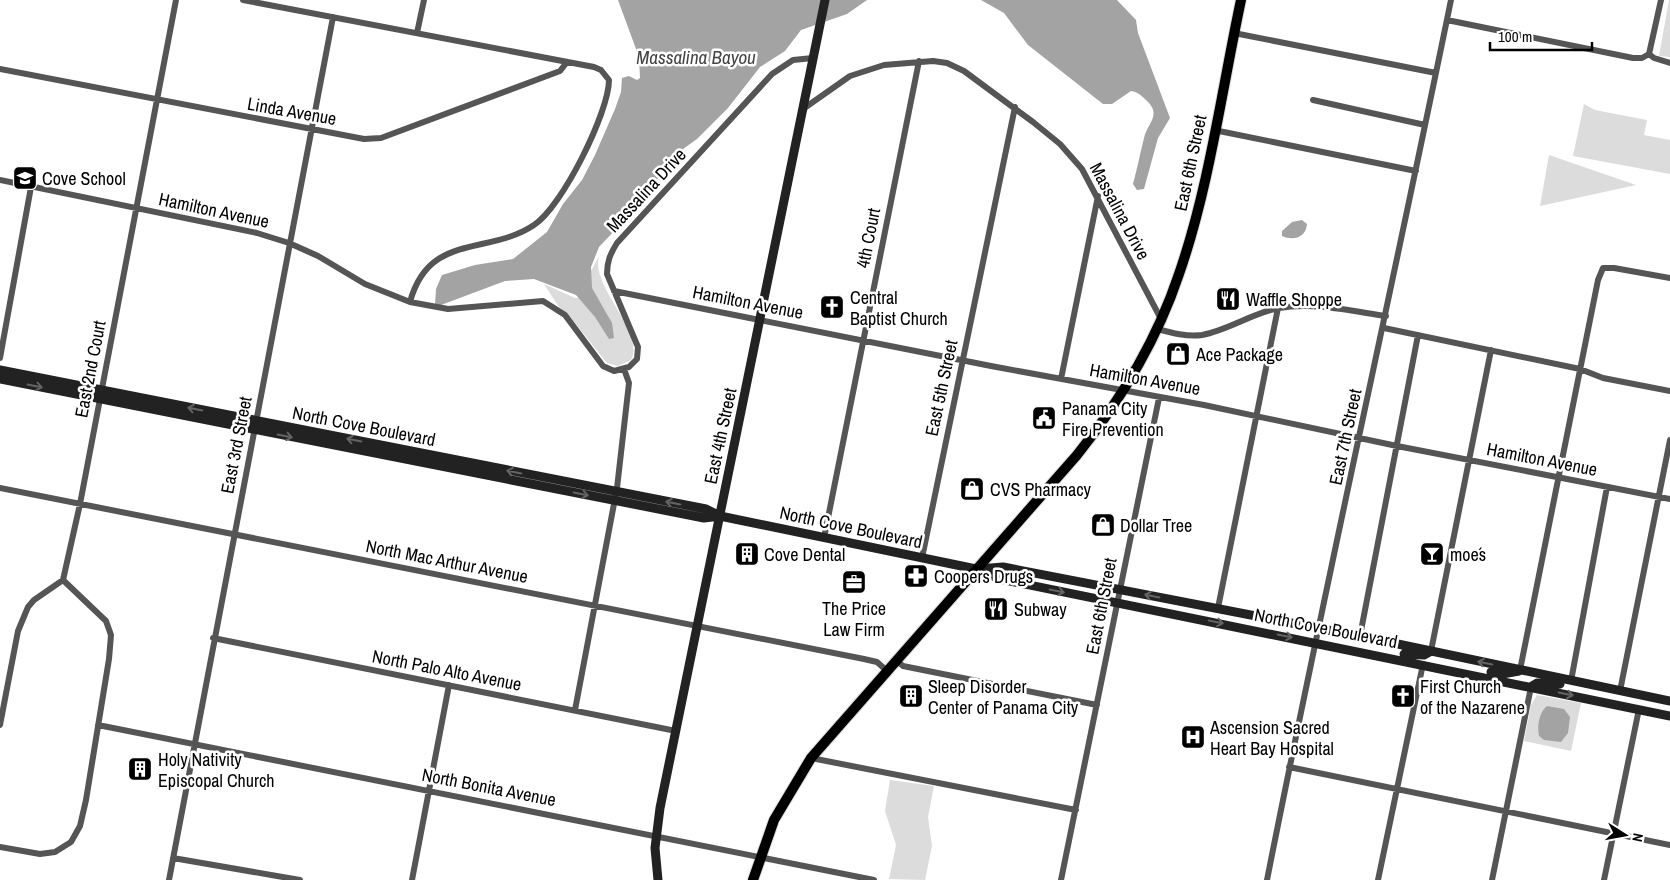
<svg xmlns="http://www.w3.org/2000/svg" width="1670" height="880" font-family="'Archivo Narrow',sans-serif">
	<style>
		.green { fill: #dcdcdc }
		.water { fill: #a3a3a3 }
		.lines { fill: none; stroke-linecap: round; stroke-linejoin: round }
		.primary-casing { stroke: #dbdbdb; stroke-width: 12 }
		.street { stroke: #555; stroke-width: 6 }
		.secondary { stroke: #222; stroke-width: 9 }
		.primary { stroke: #000; stroke-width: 10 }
		.oneway { stroke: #646464 }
		.labels { text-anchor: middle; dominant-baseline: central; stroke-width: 5; stroke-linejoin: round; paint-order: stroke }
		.street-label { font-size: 18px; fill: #000; stroke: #fff }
		.poi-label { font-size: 18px; fill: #000; stroke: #fff; text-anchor: start }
		.water-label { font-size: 19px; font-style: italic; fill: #444; stroke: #fff }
	</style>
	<rect width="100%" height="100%" fill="#fff"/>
	<path class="green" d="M1669,0H1670V57L1659,56Z
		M1584,104L1595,110L1647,120L1644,135L1670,140V174L1573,156Z
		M1549,155L1636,185L1540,206Z
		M599,256C590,287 646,332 631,360L618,366L607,363L571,318L559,307L544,284L575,298H583L588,277Z
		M1537,695L1581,703L1571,751L1524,741L1531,705Z
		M890,780L934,786L928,817L932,846L925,880L889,879L896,845L885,811Z"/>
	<path class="water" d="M618,0H867L847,14L801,30L785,51L760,67L728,108L697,139L676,154L636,208L599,247L591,267L592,288L612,323L614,338L609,339L595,317L576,295L534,279L505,281L441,305H435L436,289L442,275L475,265L513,259L547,232L563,204L582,180L595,155L615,109L621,92L622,78L629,76L637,80L640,78L639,57Z
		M981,0H1117L1136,20L1138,33L1170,118L1158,138L1144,189L1137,190L1133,184C1137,169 1140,154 1144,138C1147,124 1162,115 1147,101C1142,96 1138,92 1131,91L1112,104H1103L1028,45L1004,13Z
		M1302,220L1307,224C1306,238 1293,241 1282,236V231L1292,222Z
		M1547,706L1564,709L1570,717L1568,733L1561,742L1544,740L1539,736C1537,727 1539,712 1547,706Z"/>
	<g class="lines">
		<defs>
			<path id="primary" d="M753,880L774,820L811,758L1077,455C1121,400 1157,340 1179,274C1209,188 1222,89 1241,0"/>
		</defs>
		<use href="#primary" class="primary-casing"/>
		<path class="street" d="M243,0L594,67L601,70L609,80C609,112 562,207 534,225C488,256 429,232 410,302
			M1447,20L1633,58H1642L1649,54
			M417,33L424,0
			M1234,33L1436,73
			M1649,54L1661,0
			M1649,54L1654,58L1670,63
			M0,69L364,139L381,138L560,71L567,62
			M1313,100L1425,125
			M803,109L850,76L884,65L933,61L947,63L964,71L1033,122L1060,144L1082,169L1161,319
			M1214,130L1416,171
			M0,180L257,233L289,243L318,256L365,284L410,302L448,309L543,301L565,315L603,366L614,371L629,367L637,359L638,347L607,274C607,262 610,254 617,243L772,74L793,60L813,58
			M614,291L991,366L1204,405L1397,446L1670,499
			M1384,328L1580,369L1603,378L1670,391
			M1157,329C1172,333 1187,337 1202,335C1229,330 1252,313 1279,308C1314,302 1351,311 1386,316
			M0,358L31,187
			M1061,379L1098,196
			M0,488L864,659L877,662L886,670
			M824,538L919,61
			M922,558L1015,107
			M1218,608L1278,308
			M1360,636L1418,335
			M213,638L676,731
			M1431,651L1491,350
			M896,660L903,666L1097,705
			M1520,670L1598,280L1603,268H1614L1670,278
			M1571,681L1607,487
			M1620,691L1670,440
			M575,710L617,488L629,383L624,369
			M0,725L18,631L28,607L34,600L63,580L80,504L176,0
			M98,725L874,880
			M811,758L1076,810
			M1289,767L1670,845
			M0,847L40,854L55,852L71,842L80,826L86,800L109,659L111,635L106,621L63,580
			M173,858L300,880
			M169,880L333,17
			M412,880L449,685
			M1061,880L1159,398
			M1267,880C1325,586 1391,294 1451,0
			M1378,880L1423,664
			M1492,880L1531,687
			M1604,880L1639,709"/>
		<path class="secondary" d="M0,370L706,509L720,516L976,569L1000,579L1670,716
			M0,379L704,518L720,516
			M979,569L1003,567L1374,639L1670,701
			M1404,654L1424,655L1431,651
			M1491,672L1502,674L1519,671
			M1532,686L1537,683L1560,684
			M658,880L655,848L660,808L825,0"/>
		<use href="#primary" class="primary"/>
	</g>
	<defs><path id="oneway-shaft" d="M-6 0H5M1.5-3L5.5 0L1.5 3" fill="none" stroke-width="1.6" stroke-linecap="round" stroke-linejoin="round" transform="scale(1.25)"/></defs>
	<g class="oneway">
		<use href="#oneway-shaft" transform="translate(35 386) rotate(11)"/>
		<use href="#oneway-shaft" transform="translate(195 409) rotate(-169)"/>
		<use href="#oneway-shaft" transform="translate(285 436) rotate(11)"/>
		<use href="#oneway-shaft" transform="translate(354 440) rotate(-169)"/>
		<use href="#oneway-shaft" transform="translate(514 472) rotate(-169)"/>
		<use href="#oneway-shaft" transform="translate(581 494) rotate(11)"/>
		<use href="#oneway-shaft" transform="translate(673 503) rotate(-169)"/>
		<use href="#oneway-shaft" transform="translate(1057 591) rotate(11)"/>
		<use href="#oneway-shaft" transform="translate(1152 596) rotate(-169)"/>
		<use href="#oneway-shaft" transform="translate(1216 622) rotate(11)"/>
		<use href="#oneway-shaft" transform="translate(1285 636) rotate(11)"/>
		<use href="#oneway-shaft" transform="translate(1485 663) rotate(-168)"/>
		<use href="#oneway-shaft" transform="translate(1566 694) rotate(12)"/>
	</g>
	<defs>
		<symbol id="school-square" viewBox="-11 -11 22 22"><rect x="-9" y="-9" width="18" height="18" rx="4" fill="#000" stroke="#fff"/><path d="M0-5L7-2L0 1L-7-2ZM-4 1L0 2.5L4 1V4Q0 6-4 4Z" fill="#fff"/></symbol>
		<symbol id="restaurant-square" viewBox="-11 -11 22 22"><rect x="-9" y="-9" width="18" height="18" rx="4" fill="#000" stroke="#fff"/><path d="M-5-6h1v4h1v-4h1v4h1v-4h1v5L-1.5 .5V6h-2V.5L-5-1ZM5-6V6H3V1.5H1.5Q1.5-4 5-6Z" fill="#fff"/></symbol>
		<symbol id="church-square" viewBox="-11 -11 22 22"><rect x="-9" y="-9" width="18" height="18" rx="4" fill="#000" stroke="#fff"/><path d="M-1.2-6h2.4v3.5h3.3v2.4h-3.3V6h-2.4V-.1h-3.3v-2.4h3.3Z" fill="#fff"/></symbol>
		<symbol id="shop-square" viewBox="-11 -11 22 22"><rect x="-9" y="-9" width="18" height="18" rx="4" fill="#000" stroke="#fff"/><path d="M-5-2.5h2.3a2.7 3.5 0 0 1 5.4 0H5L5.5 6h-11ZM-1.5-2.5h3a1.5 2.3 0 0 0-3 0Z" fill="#fff"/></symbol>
		<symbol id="civic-square" viewBox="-11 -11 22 22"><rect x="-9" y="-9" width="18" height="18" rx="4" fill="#000" stroke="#fff"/><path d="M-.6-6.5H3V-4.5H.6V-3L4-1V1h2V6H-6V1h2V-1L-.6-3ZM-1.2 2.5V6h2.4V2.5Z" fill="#fff"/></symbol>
		<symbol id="building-square" viewBox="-11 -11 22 22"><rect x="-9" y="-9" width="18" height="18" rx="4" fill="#000" stroke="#fff"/><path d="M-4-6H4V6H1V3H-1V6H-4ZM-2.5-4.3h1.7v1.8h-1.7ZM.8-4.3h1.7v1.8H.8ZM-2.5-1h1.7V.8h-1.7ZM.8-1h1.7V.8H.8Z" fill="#fff"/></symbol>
		<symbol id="bar-square" viewBox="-11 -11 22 22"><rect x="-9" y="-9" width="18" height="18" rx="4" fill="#000" stroke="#fff"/><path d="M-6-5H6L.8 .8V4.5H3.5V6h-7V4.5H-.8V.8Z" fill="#fff"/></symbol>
		<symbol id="pharmacy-square" viewBox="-11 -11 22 22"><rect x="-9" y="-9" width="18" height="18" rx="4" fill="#000" stroke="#fff"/><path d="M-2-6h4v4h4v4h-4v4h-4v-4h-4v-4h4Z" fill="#fff"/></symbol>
		<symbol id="office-square" viewBox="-11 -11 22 22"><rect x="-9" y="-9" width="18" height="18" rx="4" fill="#000" stroke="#fff"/><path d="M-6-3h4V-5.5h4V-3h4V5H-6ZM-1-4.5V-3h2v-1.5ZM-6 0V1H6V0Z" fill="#fff"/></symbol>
		<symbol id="hospital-square" viewBox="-11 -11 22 22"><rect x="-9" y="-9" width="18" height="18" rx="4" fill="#000" stroke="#fff"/><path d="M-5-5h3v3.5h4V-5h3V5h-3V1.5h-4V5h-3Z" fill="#fff"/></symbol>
	</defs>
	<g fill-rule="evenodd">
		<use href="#school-square" x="11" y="164" width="28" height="28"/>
		<use href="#restaurant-square" x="1214" y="285" width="28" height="28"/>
		<use href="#church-square" x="818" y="293" width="28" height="28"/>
		<use href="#shop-square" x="1164" y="340" width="28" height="28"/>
		<use href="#civic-square" x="1030" y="404" width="28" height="28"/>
		<use href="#shop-square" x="958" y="475" width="28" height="28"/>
		<use href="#shop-square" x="1089" y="511" width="28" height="28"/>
		<use href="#building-square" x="733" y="540" width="28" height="28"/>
		<use href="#bar-square" x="1418" y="540" width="28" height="28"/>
		<use href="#pharmacy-square" x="902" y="562" width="28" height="28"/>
		<use href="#office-square" x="840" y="568" width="28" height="28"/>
		<use href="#restaurant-square" x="982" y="595" width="28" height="28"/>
		<use href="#building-square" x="897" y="682" width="28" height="28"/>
		<use href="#church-square" x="1389" y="682" width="28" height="28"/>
		<use href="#hospital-square" x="1179" y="723" width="28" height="28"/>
		<use href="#building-square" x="126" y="755" width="28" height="28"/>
	</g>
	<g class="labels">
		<g class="street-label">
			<text transform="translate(292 111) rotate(10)">Linda Avenue</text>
			<text transform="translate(1190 163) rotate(-78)">East 6th Street</text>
			<text transform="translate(646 190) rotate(-47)">Massalina Drive</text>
			<text transform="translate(214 210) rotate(12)">Hamilton Avenue</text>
			<text transform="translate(1120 211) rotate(62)">Massalina Drive</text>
			<text transform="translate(868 238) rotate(-79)">4th Court</text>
			<text transform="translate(748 302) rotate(11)">Hamilton Avenue</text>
			<text transform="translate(90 369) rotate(-79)">East 2nd Court</text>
			<text transform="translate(1145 379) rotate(10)">Hamilton Avenue</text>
			<text transform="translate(941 388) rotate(-78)">East 5th Street</text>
			<text transform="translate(364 426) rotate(11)">North Cove Boulevard</text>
			<text transform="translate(720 436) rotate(-78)">East 4th Street</text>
			<text transform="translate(1345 437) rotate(-78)">East 7th Street</text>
			<text transform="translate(236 445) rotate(-79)">East 3rd Street</text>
			<text transform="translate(1542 459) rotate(11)">Hamilton Avenue</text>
			<text transform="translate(851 527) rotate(12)">North Cove Boulevard</text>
			<text transform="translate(447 561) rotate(11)">North Mac Arthur Avenue</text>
			<text transform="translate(1101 606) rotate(-79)">East 6th Street</text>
			<text transform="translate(1326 628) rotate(11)">North Cove Boulevard</text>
			<text transform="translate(447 670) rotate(11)">North Palo Alto Avenue</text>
			<text transform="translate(489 787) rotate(11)">North Bonita Avenue</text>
		</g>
		<g class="poi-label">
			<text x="42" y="178">Cove School</text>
			<text x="850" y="297">Central<tspan x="850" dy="21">Baptist Church</tspan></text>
			<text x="1246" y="299">Waffle Shoppe</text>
			<text x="1196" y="354">Ace Package</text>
			<text x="1062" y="408">Panama City<tspan x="1062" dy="21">Fire Prevention</tspan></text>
			<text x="990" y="489">CVS Pharmacy</text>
			<text x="1120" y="525">Dollar Tree</text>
			<text x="764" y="554">Cove Dental</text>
			<text x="1450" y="554">moe´s</text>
			<text x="934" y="576">Coopers Drugs</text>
			<text x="854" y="608" text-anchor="middle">The Price<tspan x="854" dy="21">Law Firm</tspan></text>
			<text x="1014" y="609">Subway</text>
			<text x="928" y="686">Sleep Disorder<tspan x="928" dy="21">Center of Panama City</tspan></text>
			<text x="1420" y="686">First Church<tspan x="1420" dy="21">of the Nazarene</tspan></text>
			<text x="1210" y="727">Ascension Sacred<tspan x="1210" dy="21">Heart Bay Hospital</tspan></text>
			<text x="158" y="759">Holy Nativity<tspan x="158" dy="21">Episcopal Church</tspan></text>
		</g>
		<g class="water-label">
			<text x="696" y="57">Massalina Bayou</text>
		</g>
	</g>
	<g transform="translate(1625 835) rotate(101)" stroke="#ffffff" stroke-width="4" paint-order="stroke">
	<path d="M0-4L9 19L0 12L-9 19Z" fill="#000000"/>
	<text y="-8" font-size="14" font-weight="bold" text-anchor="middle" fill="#000000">N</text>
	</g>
	<path d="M1490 42v8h102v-8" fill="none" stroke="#000000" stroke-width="2.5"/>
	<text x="1498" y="42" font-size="15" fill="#000000" stroke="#ffffff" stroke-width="4" paint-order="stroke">100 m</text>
</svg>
